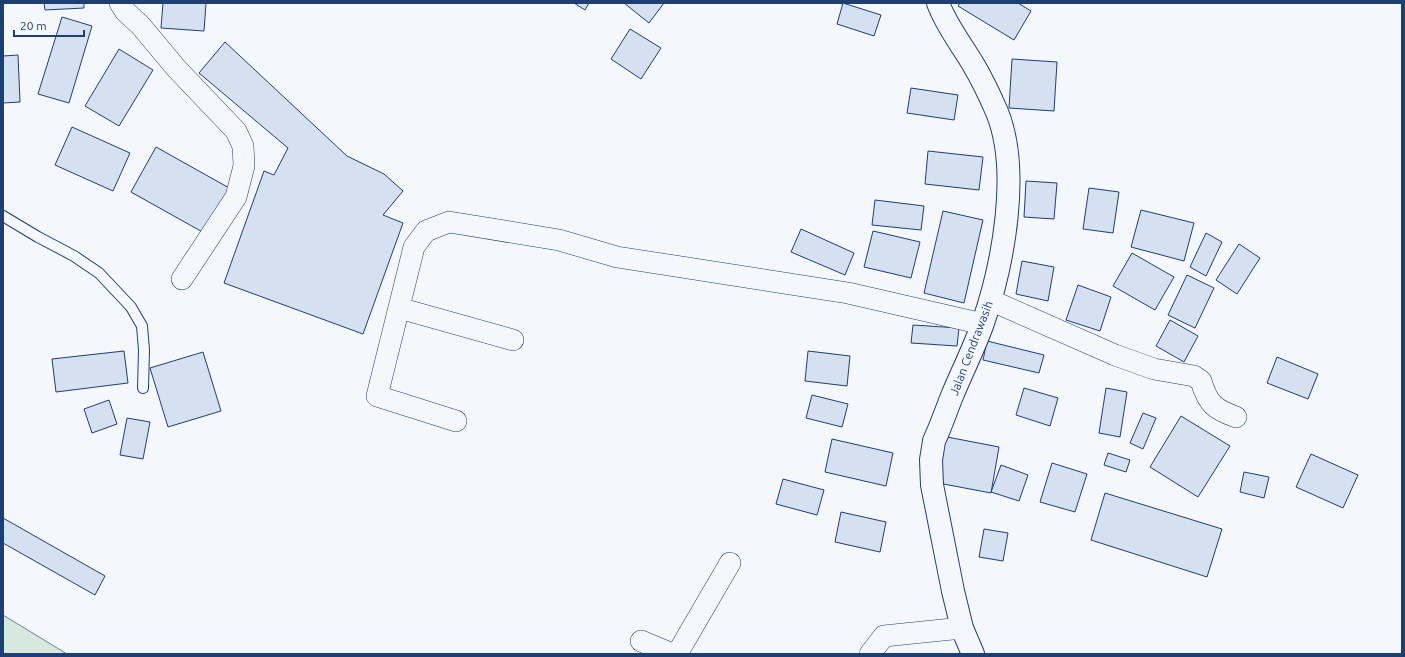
<svg xmlns="http://www.w3.org/2000/svg" width="1405" height="657" font-family="Ubuntu,sans-serif">
	<style>
		.green { fill: #d7e8df; stroke: #687fa3 }
		.building { fill: #d5e0f0; stroke: #1d3f73 }
		.lines { fill: none; stroke-linecap: round; stroke-linejoin: round }
		.lane-casing { stroke: #1d3f73; stroke-width: 12 }
		.street-casing { stroke: #1d3f73; stroke-width: 22 }
		.secondary-casing { stroke: #1d3f73; stroke-width: 24 }
		.lane { stroke: #f4f7fb; stroke-width: 10 }
		.street { stroke: #f4f7fb; stroke-width: 21 }
		.secondary { stroke: #f4f7fb; stroke-width: 22 }
		.labels { text-anchor: middle; dominant-baseline: central; stroke-width: 3; stroke-linejoin: round; paint-order: stroke }
		.street-label { font-size: 12px; fill: #1d3f73; stroke: #f4f7fb }
	</style>
	<rect width="100%" height="100%" fill="#f4f7fb"/>
	<path class="green" d="M3,615L67,654H3Z"/>
	<path class="building" d="M44,3H84V8L45,10Z
		M163,3H206L204,31L161,28Z
		M574,3H589L585,10Z
		M624,3H664L649,23Z
		M843,3L881,15L874,36L837,24Z
		M960,3H1018L1031,11L1014,40L958,6Z
		M62,17L92,26L69,103L38,94Z
		M630,29L661,48L641,79L611,59Z
		M225,42L347,156L384,174L403,191L383,215L403,223L363,334L224,283L264,171L274,175L288,148L199,73Z
		M119,49L153,70L119,126L85,106Z
		M18,55L20,102L3,103V56Z
		M1012,59L1057,62L1054,111L1009,108Z
		M911,88L958,95L954,120L907,113Z
		M72,127L130,153L113,191L55,165Z
		M156,147L231,189L206,234L131,192Z
		M928,151L983,157L979,190L925,184Z
		M1026,181L1057,183L1054,219L1024,217Z
		M1089,188L1119,192L1113,233L1083,229Z
		M875,200L924,206L921,230L872,225Z
		M1141,210L1194,223L1184,261L1131,247Z
		M943,211L983,220L964,303L924,293Z
		M801,229L854,253L845,275L791,252Z
		M873,231L920,242L911,278L864,267Z
		M1206,233L1222,242L1206,276L1190,267Z
		M1239,244L1260,258L1237,294L1216,280Z
		M1132,253L1174,277L1155,310L1113,286Z
		M1022,261L1054,267L1048,301L1016,294Z
		M1187,275L1214,288L1195,328L1168,315Z
		M1078,285L1111,297L1100,331L1066,320Z
		M1170,320L1198,336L1184,362L1156,346Z
		M913,325L959,328L957,346L911,343Z
		M987,341L1044,355L1039,373L983,360Z
		M124,351L128,383L56,392L52,359Z
		M808,351L850,356L847,386L805,381Z
		M203,352L221,411L168,427L150,368Z
		M1277,357L1318,374L1308,399L1267,383Z
		M1024,388L1058,398L1050,426L1016,415Z
		M1106,388L1127,392L1120,437L1099,433Z
		M812,395L848,404L842,427L806,418Z
		M109,400L117,424L92,433L84,409Z
		M1143,413L1156,418L1143,449L1130,443Z
		M1181,416L1230,446L1198,497L1150,467Z
		M127,418L150,422L143,459L120,455Z
		M942,436L999,447L991,493L933,482Z
		M832,439L893,453L886,486L825,472Z
		M1108,453L1130,460L1126,472L1104,465Z
		M1311,454L1358,475L1343,508L1296,487Z
		M1052,463L1087,474L1075,512L1040,502Z
		M1001,465L1028,475L1019,501L991,492Z
		M1244,472L1269,477L1264,498L1240,492Z
		M783,479L824,490L817,515L776,504Z
		M1105,493L1222,529L1207,577L1091,540Z
		M841,512L886,522L880,552L835,542Z
		M3,518L105,576L95,595L3,543Z
		M984,529L1008,533L1003,561L979,557Z"/>
	<g class="lines">
		<defs>
			<path id="lane" d="M3,216L38,237L74,256L99,273L131,307L142,326L144,350L143,388"/>
			<path id="street" d="M120,3L125,11L141,26L176,68L236,131L243,146L244,166L236,197L182,279
				M990,300L1115,355L1154,369L1194,376L1201,381C1208,404 1214,409 1236,417
				M399,308L513,340
				M456,421L377,396L414,247L426,231L449,222L559,240L617,257L848,293L983,324
				M641,641L672,654
				M677,654L730,563
				M870,654L884,636L962,628"/>
			<path id="secondary" d="M938,3C946,25 961,44 973,64C982,79 990,96 997,112C1021,171 1003,265 983,323C974,348 962,372 952,396C946,411 941,426 934,441L931,460L932,485L953,591L962,628L973,654"/>
		</defs>
		<use href="#lane" class="lane-casing"/>
		<use href="#street" class="street-casing"/>
		<use href="#secondary" class="secondary-casing"/>
		<use href="#lane" class="lane"/>
		<use href="#street" class="street"/>
		<use href="#secondary" class="secondary"/>
	</g>
	<g class="labels">
		<g class="street-label">
			<text transform="translate(971 348) rotate(-69)">Jalan Cendrawasih</text>
		</g>
	</g>
	<rect width="1405" height="657" fill="none" stroke="#1d3f73" stroke-width="8"/>
	<path d="M14 30v6h70v-6" fill="none" stroke="#1d3f73" stroke-width="2"/>
	<text x="20" y="30" font-size="12" fill="#1d3f73" stroke="#f4f7fb" stroke-width="3" paint-order="stroke">20 m</text>
</svg>
